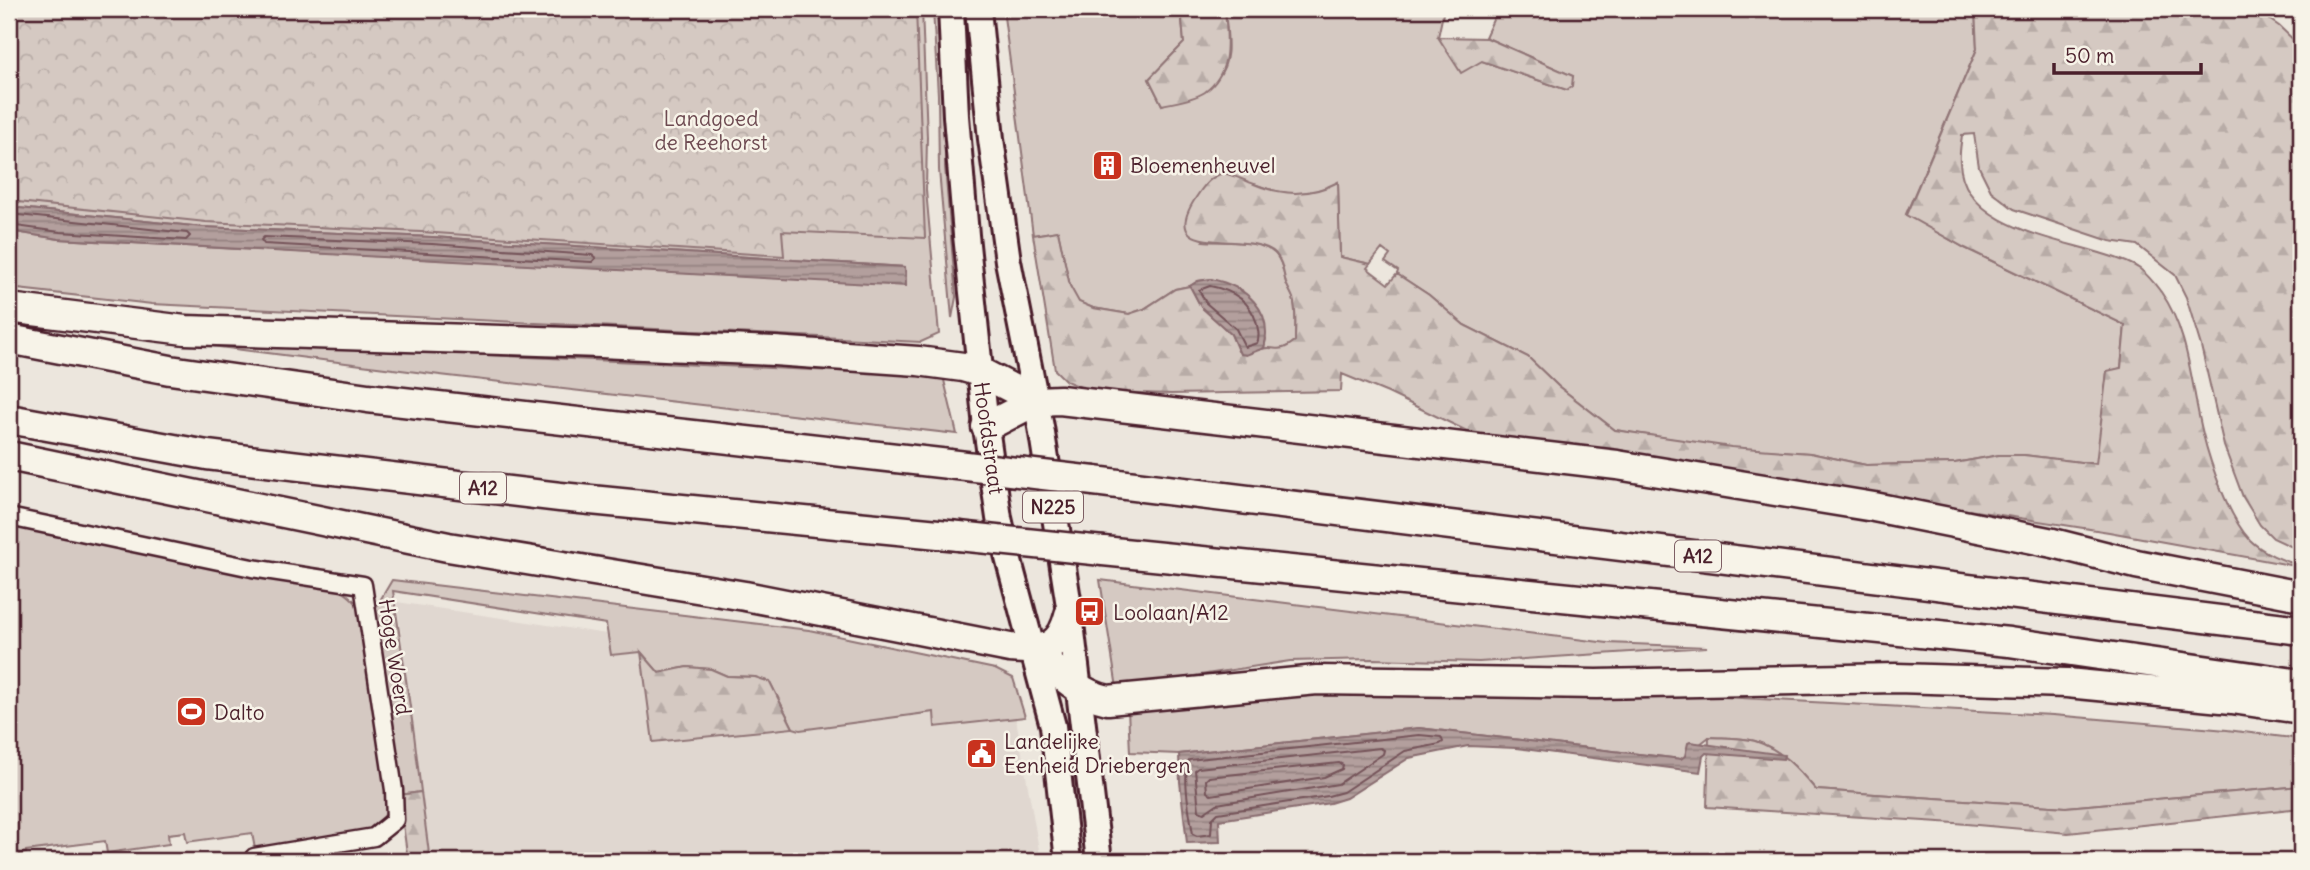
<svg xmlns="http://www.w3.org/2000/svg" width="2310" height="870" font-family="Delius,sans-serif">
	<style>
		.built { fill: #e0d7d0 }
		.grass { fill: #d5c9c2; stroke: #907476; stroke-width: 2 }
		.forest { fill: url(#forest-firs); stroke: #907476; stroke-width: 2 }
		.park { fill: url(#park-crowns); stroke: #907476; stroke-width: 2 }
		.water { fill: url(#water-rules); stroke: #896c6f; stroke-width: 2 }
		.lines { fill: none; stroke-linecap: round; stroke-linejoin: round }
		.shore { stroke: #745259; stroke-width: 2 }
		.minor-casing { stroke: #4a1f2b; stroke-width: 21 }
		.primary-casing { stroke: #4a1f2b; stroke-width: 30 }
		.motorway-casing { stroke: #4a1f2b; stroke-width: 33 }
		.minor { stroke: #f7f3e8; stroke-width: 16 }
		.primary { stroke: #f7f3e8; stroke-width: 24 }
		.motorway { stroke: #f7f3e8; stroke-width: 28 }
		.motorway-bridge-casing { stroke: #4a1f2b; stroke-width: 33; stroke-linecap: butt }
		.motorway-bridge { stroke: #f7f3e8; stroke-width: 28 }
		.labels { text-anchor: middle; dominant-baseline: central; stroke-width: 5; stroke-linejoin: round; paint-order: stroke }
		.shield { fill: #f7f3e8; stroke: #7e5f64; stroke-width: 2 }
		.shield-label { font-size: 19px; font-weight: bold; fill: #4a1f2b }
		.park-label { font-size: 21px; fill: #6d4a51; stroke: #f7f3e8 }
		.poi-label { font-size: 21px; fill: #4a1f2b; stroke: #f7f3e8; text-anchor: start }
		.street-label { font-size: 21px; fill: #4a1f2b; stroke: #f7f3e8 }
	</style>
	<defs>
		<pattern id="forest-firs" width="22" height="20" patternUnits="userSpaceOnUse" patternTransform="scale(1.75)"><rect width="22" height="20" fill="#d5c9c2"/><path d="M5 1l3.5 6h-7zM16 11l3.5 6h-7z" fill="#b8aca7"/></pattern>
		<pattern id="park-crowns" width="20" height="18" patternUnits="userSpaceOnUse" patternTransform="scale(1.75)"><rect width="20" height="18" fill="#d5c9c2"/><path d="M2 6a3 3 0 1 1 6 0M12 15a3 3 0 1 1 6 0" fill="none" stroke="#b8aca7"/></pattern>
		<pattern id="water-rules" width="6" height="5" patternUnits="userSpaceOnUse" patternTransform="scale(1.75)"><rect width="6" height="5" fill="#b39f9d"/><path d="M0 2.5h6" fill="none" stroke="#948180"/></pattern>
	</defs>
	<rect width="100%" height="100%" fill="#ece6dd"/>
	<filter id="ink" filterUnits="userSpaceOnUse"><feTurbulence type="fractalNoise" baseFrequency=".0143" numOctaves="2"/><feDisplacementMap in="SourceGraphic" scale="14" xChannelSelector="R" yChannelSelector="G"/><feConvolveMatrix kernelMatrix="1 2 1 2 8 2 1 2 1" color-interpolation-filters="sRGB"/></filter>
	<g filter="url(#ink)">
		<path class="built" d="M397,602L1012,696L1041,861H429Z"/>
		<path class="grass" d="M9,9H922L927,137L926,190L939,334L921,342L152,304L9,288V231L59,239L906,285L905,267L432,237L203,227L9,207Z
			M933,9H940L945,97V167L956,297L952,318L939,170L938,95Z
			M1003,9H1181L1184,43L1149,79L1162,105C1174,99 1209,86 1217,78C1234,61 1226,30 1225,9H1444L1438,37L1482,61L1567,90L1573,76L1485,37L1498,9H1975L1977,49L1906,214L1965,248L2125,325L2121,368L2107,372L2097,464L2024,455H1999L1955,463L1866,465L1810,453L1731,448L1615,430L1558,386L1528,357L1464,325L1429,295L1397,274L1398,271L1385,262L1390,255L1382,249L1370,264L1340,257L1338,183C1309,197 1284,196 1254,184L1203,241C1223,243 1263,238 1277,256C1283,263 1283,273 1286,282C1287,287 1291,292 1293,297C1297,311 1295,327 1295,341C1285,350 1277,350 1264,348L1266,339L1242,290L1211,279L1198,281L1190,286L1175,289L1144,309L1129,314L1093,308L1078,302L1070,286L1058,231L1033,235Z
			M196,344L442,353L943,376L957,434L440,375Z
			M9,523L330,586C344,591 351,596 360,608L388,802C387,816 381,823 368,831L255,849L252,833L187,842L185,832L168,834L169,844L107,853L105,841L26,851V853L20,854L21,861H9Z
			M392,580L809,630L995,669L1013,678L1025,717L935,727L934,712L800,730L793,728L770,682L755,677L727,676L711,669L687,667L659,673L641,652L611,655L606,624L393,591L414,734L421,792L399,795L372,614Z
			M1100,580L1608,643L1707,647L1479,662L1372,659L1290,661L1117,688Z
			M1261,693L1666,694L2053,715L2227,730L2301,739V786L2066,807L1816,790C1799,770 1781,749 1755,741C1741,737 1723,738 1709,737L1681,759L1419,728L1179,754L1130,752L1128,709Z"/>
		<path class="forest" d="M1181,9H1225C1227,39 1233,71 1205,92C1193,100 1175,102 1162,105L1149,79L1184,43Z
			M1975,9H2254L2279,26L2301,47V551L2273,538L2260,525L2243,497L2224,446L2201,346L2186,297L2175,275L2137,245L2110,241L2014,209L1991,191L1979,167L1974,134L1962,135C1961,144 1959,153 1960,162C1962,225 2052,238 2100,253C2113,257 2129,261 2140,269C2148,275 2155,284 2161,292C2190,333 2191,387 2203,434C2210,463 2229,518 2250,540C2262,552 2284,562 2301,565V567L2109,532L1469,432L1388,393L1342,374L1341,391L1171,394L1108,392L1083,388L1066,381L1055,370L1033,235L1058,231L1070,286L1079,302L1093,308L1129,314L1144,309L1175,289L1190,286L1201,307L1231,334L1238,351C1248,351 1253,351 1262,349C1276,345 1278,355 1295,341C1295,327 1297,312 1293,298C1291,293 1288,288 1286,283C1283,273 1283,262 1275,253C1250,228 1149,264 1199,193C1206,183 1211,177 1223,173C1234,175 1243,180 1254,184C1283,196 1310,197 1338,182L1340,257L1370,264L1367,268L1388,284L1397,274L1429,295L1464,325L1528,357L1558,386L1615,430L1731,447L1810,453L1866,465L1955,463L1999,455H2024L2096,464L2107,371L2121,368L2125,325L1965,248L1906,215L1977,49Z
			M1438,37L1487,38L1573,76L1572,86L1567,90L1482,61L1461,73Z
			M641,652L659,673L687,667L711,669L727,676L755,677L770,682L793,728L653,742Z
			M1709,737C1723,738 1741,737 1755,741C1781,749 1799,770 1816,790L2066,807L2301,786V808L2068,833L1955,823L1707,807Z
			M421,792L430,861H408L399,795Z"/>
		<path class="park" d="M9,9H916L925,238L782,231L784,256L421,232L206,222L9,201Z"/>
		<path class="water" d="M9,207L203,227L432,237L905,267L906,286L59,239L9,231Z
			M1211,279C1245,286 1274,309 1264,348L1246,355L1240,354L1231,334L1201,307L1190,286L1198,281Z
			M1419,728L1681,759L1685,756L1688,743L1690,742L1784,755L1783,759L1706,753L1703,756L1700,772L1516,748L1468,746L1409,758L1346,798L1330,803L1219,820L1220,842L1187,843L1180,782L1179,754Z"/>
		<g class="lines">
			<path class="shore" d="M9,214L187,233L190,236L186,240L60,232L9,225
				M264,237L432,244L592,255L596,258L592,262L264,244L261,240Z
				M1210,286C1231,290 1249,299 1256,321C1258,329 1260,336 1257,343L1245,347L1236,329L1206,303L1199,290Z
				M1419,735L1441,737L1443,742L1440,744L1405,751L1343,792L1328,796L1218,813L1212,819L1211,834L1197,836L1193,834C1190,815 1182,776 1189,760Z
				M1380,748L1384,750L1383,754L1338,784L1217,804L1204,813L1199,811L1195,770L1198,768Z
				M1339,763L1343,765L1342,769L1324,777L1211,795L1207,792L1206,780L1209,777Z"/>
			<defs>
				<path id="minor" d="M9,517L252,568L363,585L394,790L395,820L374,837L254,857"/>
				<path id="primary" d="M951,9L956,116L966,235L986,427L999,518L1007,554L1053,726L1068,861
					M978,9L991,139L1008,261L1041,427L1069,606L1099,861"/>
				<path id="motorway" d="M9,308L185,330L600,343L774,351L918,361L963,367L980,372L1036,401
					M9,339L170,370L368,398L949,464
					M9,419L207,455L560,497L959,536
					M986,427L1036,401L1060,400L1617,465L1874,507L2053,543L2136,564L2301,596
					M9,456L448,547L745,596L1010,648C1043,651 1060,650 1069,615
					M1094,481L2301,630
					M1103,551L2009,642L2301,684
					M1033,650C1055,670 1078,694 1108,700L1317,680L1597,684L1896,678L2067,683L2232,699L2301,709"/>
			</defs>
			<use href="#minor" class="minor-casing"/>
			<use href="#primary" class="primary-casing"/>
			<use href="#motorway" class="motorway-casing"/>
			<use href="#minor" class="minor"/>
			<use href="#primary" class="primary"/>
			<use href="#motorway" class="motorway"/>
			<defs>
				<path id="motorway-bridge" d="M949,464L1094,481
					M959,536L1103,551"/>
			</defs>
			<use href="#motorway-bridge" class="motorway-bridge-casing"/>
			<use href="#motorway-bridge" class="motorway-bridge"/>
		</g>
	</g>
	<defs>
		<symbol id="building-square" viewBox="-11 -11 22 22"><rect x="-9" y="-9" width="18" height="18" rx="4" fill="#c8321e" stroke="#f7f3e8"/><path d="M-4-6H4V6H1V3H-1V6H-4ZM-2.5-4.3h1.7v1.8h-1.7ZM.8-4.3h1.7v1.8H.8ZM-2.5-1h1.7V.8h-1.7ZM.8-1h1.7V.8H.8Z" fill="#fff"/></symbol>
		<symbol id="bus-square" viewBox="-11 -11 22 22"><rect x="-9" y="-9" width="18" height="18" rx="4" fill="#c8321e" stroke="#f7f3e8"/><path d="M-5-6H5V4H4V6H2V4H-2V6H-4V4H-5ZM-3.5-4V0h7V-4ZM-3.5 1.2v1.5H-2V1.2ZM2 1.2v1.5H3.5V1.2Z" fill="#fff"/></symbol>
		<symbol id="stadium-square" viewBox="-11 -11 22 22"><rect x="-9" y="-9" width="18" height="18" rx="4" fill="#c8321e" stroke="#f7f3e8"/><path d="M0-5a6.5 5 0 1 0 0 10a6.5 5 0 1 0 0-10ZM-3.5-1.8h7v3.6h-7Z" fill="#fff"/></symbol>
		<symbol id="civic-square" viewBox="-11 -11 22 22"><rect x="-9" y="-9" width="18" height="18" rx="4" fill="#c8321e" stroke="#f7f3e8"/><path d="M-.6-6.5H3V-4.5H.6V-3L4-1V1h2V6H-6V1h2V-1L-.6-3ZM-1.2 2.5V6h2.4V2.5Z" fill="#fff"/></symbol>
	</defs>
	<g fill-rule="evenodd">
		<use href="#building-square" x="1090" y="148" width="35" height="35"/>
		<use href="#bus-square" x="1072" y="594" width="35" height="35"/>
		<use href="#stadium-square" x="174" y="694" width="35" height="35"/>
		<use href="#civic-square" x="964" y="736" width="35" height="35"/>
	</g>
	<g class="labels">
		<g class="shield">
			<rect x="460" y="472.5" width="46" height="31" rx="5"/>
			<rect x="1023" y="491.5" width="60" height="31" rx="5"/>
			<rect x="1675" y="540.5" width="46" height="31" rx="5"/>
		</g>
		<g class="shield-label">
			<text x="483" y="488">A12</text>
			<text x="1053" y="507">N225</text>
			<text x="1698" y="556">A12</text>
		</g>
		<g class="park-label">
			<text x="711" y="118">Landgoed<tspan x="711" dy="24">de Reehorst</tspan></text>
		</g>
		<g class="poi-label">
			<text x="1130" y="165">Bloemenheuvel</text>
			<text x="1113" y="612">Loolaan/A12</text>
			<text x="214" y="712">Dalto</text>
			<text x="1004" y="741">Landelijke<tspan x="1004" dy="24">Eenheid Driebergen</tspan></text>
		</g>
		<g class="street-label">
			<text transform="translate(989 438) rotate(82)">Hoofdstraat</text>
			<text transform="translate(395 657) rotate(81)">Hoge Woerd</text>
		</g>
	</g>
	<rect width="2310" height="870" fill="none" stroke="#f7f3e8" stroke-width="35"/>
	<rect x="18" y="18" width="2275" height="835" fill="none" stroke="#4a1f2b" stroke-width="2.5" filter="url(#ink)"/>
	<path d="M2054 63v10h147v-10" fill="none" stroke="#4a1f2b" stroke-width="3.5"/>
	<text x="2065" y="63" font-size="21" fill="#4a1f2b" stroke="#f7f3e8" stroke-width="5" paint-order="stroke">50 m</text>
</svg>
